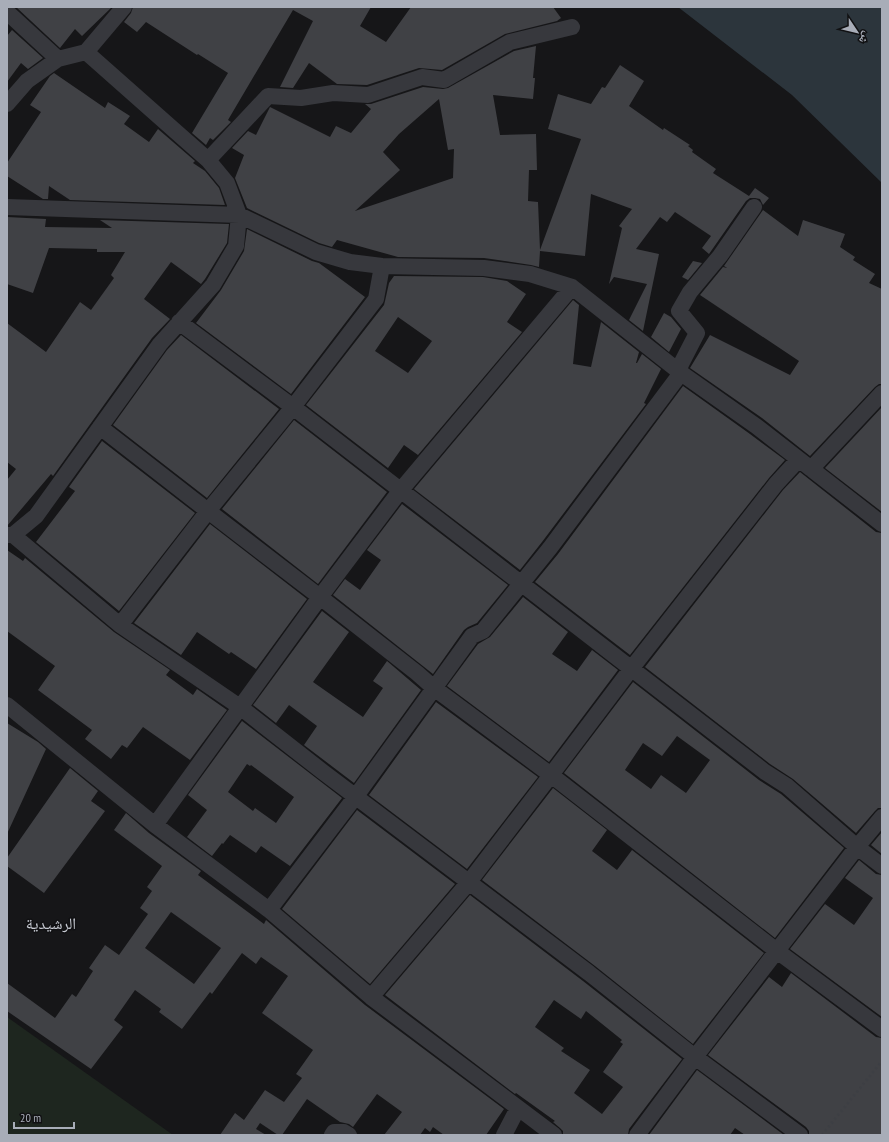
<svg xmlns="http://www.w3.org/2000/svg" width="889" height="1142" font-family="'PT Sans Narrow','Noto Naskh Arabic',sans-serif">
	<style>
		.green { fill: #1e261f }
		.water { fill: #2c353c }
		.building { fill: #404145; fill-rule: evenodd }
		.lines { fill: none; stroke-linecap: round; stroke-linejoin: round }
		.path { stroke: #3d3f44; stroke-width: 2.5; stroke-dasharray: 2 3; stroke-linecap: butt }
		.minor { stroke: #37383d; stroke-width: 16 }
		.labels { text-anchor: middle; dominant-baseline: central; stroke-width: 3; stroke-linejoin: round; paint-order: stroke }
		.quarter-label { font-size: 16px; fill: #c9ccd4; stroke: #111113 }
	</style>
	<rect width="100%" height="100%" fill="#161618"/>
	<path class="green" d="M7,1017L173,1135H7Z"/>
	<path class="water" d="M678,7H882V183L792,95Z"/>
	<path class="building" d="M16,7H112L82,36L75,29L60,48Z
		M133,7H371L360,26L386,42L411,7H553L561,18L557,21L505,34L442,70L419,68L367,85L337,84L309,63L293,88L280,87L313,21L293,10L228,120L231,122L213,140L210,138L206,145L192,133L228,73L198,54L197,55L146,22L137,32L124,22L131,13Z
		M12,30L43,58L28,69L21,63L7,82V36Z
		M536,46L533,78H535L533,99L493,95L500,135L536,134L537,170H529L528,201L538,202L540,250L581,139L548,129L558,94L591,104L602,87L605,88L620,65L644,81L629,106L663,130L664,128L690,145L688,146L693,150L692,152L716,169L713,173L749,196L755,188L769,198L763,205L760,199L755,198H750L746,201L709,254L702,248L711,236L675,212L667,222L660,217L636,249L659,254L643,331L629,320L647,284L614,277L609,284L622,228L619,226L632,209L591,194L585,256L540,251L539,267L531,265L484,258L398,257L337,240L332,247L319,243L247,208L235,178L244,155L232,148L248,131L256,135L270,107L330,137L336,126L351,133L371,109L365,104H371L423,87L443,89L448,88L514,51ZM439,99L448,150L454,149L453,178L355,211L400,170L383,152L399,134Z
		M54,73L105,108L108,102L130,116L124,124L149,142L158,129L195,161L193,163L205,171L219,188L225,205L70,200L49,186L48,199H43L7,176V163L41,112L30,105L50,76Z
		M763,210L798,236L803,220L845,234L840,247L855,257L853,260L875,274L869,283L882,289V384H879L875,387L810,456L762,418L690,368L710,335L790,375L799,361L700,295L723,267L727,268L724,266Z
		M7,217L46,219L45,227L112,228L100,220L229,224L227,243L205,279L201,284L171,262L144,299L170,319L152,338L53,476L51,474L7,526V480L16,469L7,462V323L46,352L80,302L91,310L114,278L111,275L125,252H97V249L49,248L33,293L7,284Z
		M247,229L312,261L319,263L365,297L291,394L196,323L221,290L244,251Z
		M693,261L702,263L688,280L682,277Z
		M394,276L483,277L507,281L526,294L507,322L522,332L418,455L404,445L388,468L306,405L384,305L385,301L389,283ZM398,317L432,341L408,373L375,351Z
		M573,300L579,305L573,364L591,367L601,322L639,352L636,363H637L642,354L661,369L644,403L646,404L542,542L520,570L414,489Z
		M664,313L671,317L681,329L669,352L651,337Z
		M181,335L279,409L207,498L113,425L167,350Z
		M683,386L750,434L785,460L769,478L630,655L535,582L558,554Z
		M882,407V512L825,468Z
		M294,420L387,492L318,584L222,509Z
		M102,441L195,513L119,611L36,542L75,491L69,487Z
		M800,472L876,532L882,533V808H878L875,811L856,833L793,779L770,764L645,667L783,490Z
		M402,504L508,585L477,623L468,627L464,630L433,674L333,595L345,579L360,590L381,560L367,550Z
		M210,524L307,599L256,669L231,652L229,654L197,632L181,655L134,623Z
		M7,550L23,561L25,558L114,632L170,670L166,675L193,695L197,689L227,710L190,760L143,727L127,748L122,745L111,759L85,739L92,730L38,690L55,666L7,631Z
		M523,597L568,632L552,654L577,671L592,650L618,670L549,762L447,686L478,644L490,637Z
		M322,611L349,632L313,682L363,717L383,688L373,681L387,661L421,690L354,783L304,745L317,726L289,705L276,723L253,705Z
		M633,682L759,780L781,794L844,848L775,938L564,773ZM677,736L710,760L686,793L661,775L651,789L625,770L643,743L662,756Z
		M436,702L538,777L467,869L369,795Z
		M242,721L342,798L290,866L261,846L256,853L230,835L223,844L222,843L212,856L187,837L207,810L188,795ZM247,764L250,766L251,765L294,797L276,823L255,808L253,811L228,792Z
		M7,723L38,742L46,749L7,834Z
		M70,768L98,791L91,801L105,811L44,893L7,866V858Z
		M553,788L607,830L592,851L617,870L632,850L764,953L693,1044L595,966L482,880Z
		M357,810L455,884L370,984L282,909Z
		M126,813L149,833L201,871L198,875L264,924L266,920L365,1005L504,1109L486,1135H444L433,1127L430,1132L425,1128L420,1135H384L402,1112L377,1094L353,1127L349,1124L340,1122L307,1099L282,1135H278L260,1123L256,1129L266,1135H220L235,1113L244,1120L265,1090L284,1102L302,1078L296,1074L313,1050L262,1013L288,976L261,957L256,964L242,953L212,994L210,992L182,1029L159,1012L161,1009L135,990L114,1020L123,1027L91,1069L7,1011V983L55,1018L72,994L76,997L93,971L89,968L105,945L119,955L148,914L140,908L152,891L147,887L162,866L114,830ZM171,912L221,948L194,984L145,948Z
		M882,832V854L871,845Z
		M859,860L876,874L882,875V1017L790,949L825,904L854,925L873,898L845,878Z
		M470,895L583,981L682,1059L629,1129L628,1135H563V1131L560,1128L553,1122L555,1121L516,1093L515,1094L385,995ZM554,1000L581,1019L586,1011L622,1040L620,1042L623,1044L603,1072L623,1087L602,1114L574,1093L590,1070L561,1051L564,1048L535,1027Z
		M791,973L876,1037L882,1038V1135H809V1131L806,1127L708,1055L769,977L782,987Z
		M697,1070L784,1135H745L735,1128L730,1135H649Z"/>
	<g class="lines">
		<path class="path" d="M822,1135L882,1061"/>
		<path class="minor" d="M7,12L58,59
			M7,104L27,81L58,59L86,52L124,7
			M208,160L268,96L301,98L333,93L368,95L422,77L444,80L510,42L572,27
			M7,207L239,215L316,252L350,262L382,266L484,268L530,274L572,287L681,373L756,426L882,524
			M179,322L293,407L765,772L787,786L857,847L882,866
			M100,427L208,511L320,597L417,673L434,688L551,775L777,951L882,1029
			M811,469L882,393
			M7,535H13L36,516L160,344L213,285L236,246L239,215L227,183L208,160L86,52
			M13,535L120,625L240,707L323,772L589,973L695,1057L800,1135
			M120,625L208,511L293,407L376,299L382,266
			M7,705L155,825L269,910L371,997L554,1135
			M155,825L320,597L400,491L572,287
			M269,910L356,796L472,636L483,631L550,548L681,373L680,366L697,333L679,311L690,292L720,256L754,207
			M371,997L469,882L551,775L631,669L776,484L798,460
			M332,1135L334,1132H344L349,1135
			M504,1135L518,1108
			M637,1135L695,1057L857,847L882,817"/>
	</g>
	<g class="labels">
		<g class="quarter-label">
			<text x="51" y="923">الرشيدية</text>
		</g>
	</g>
	<rect width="889" height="1142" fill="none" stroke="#a8adb8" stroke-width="16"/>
	<g transform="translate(857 32) rotate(125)" stroke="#111113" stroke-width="3" paint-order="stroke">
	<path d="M0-3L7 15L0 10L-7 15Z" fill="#a8adb8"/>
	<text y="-6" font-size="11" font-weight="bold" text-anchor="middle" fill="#a8adb8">ش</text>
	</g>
	<path d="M14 1122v6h60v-6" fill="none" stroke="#a8adb8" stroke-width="2"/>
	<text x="20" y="1122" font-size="12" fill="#a8adb8" stroke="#111113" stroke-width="3" paint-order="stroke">20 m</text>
</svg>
